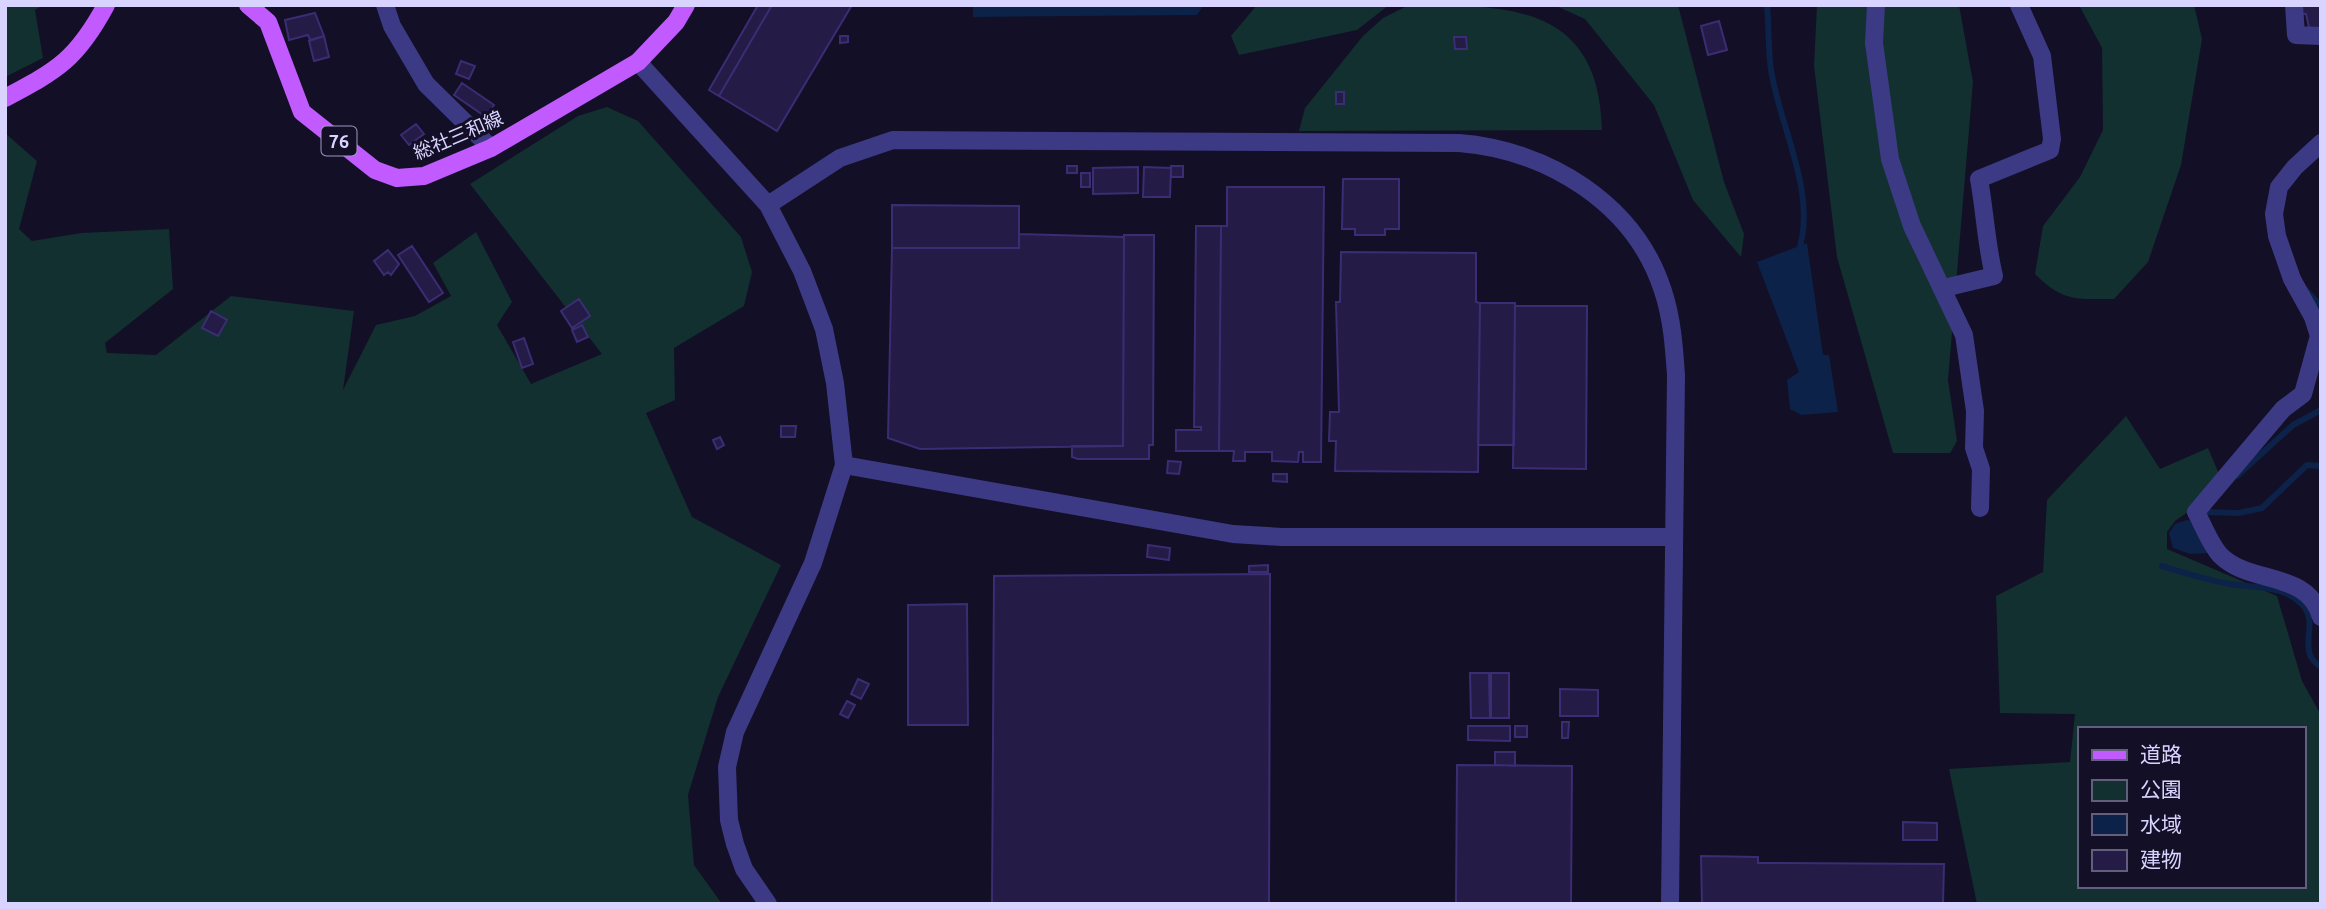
<svg xmlns="http://www.w3.org/2000/svg" width="2326" height="909" font-family="Ubuntu,'Noto Sans JP',sans-serif">
	<style>
		.green { fill: #12302f; fill-rule: evenodd }
		.water { fill: #0c2248 }
		.lines { fill: none; stroke-linecap: round; stroke-linejoin: round }
		.stream { stroke: #0c2248; stroke-width: 6 }
		.building { fill: #241b47; stroke: #3b2d73; stroke-width: 2 }
		.minor { stroke: #3d3a85; stroke-width: 18 }
		.primary { stroke: #c25bff; stroke-width: 18 }
		.labels { text-anchor: middle; dominant-baseline: central; stroke-width: 6; stroke-linejoin: round; paint-order: stroke }
		.shield { fill: #130f26; stroke: #9e99be; stroke-width: 2 }
		.shield-label { font-size: 18px; font-weight: bold; fill: #d9d4ff }
		.street-label { font-size: 19px; fill: #d9d4ff; stroke: #130f26 }
	</style>
	<rect width="100%" height="100%" fill="#130f26"/>
	<path class="green" d="M5,5H43L35,10L43,58L5,77Z
		M1257,5H1389L1357,30L1239,55L1231,36Z
		M1409,5C1508,5 1599,4 1602,130L1299,131L1305,108L1363,36L1383,18Z
		M1554,5H1678L1724,182L1744,234L1741,257L1693,200L1654,105L1585,19Z
		M1817,5H1959L1973,82L1948,380L1957,441L1950,453H1893L1837,257L1814,66Z
		M2079,5H2194L2202,39L2181,165L2148,262L2114,299C2076,299 2063,302 2035,274L2043,226L2080,177L2103,130L2102,48Z
		M607,107L638,121L741,237L752,272L744,306L674,348L675,400L646,413L692,517L781,565L718,697L688,795L694,865L722,904H5V133L37,161L19,229L32,241L81,233L169,229L173,289L105,343L107,353L156,355L231,296L354,311L343,390L376,325L415,316L451,296L433,263L476,232L512,302L497,325L531,384L602,354L470,184L578,116Z
		M2126,416L2160,469L2208,448L2219,474L2195,507L2175,521L2167,532V549L2277,596L2302,681L2321,715V904H1977L1949,769L2070,762L2075,714L2000,713L1996,596L2043,572L2047,500ZM2079,729H2303V886H2079Z"/>
	<path class="water" d="M973,5H1204L1197,15L973,17Z
		M1807,243L1823,355H1829L1838,412L1801,415L1790,409L1787,380L1799,372L1757,262Z
		M2187,520L2197,522L2211,548L2207,553L2190,554L2173,548L2169,533L2175,524Z"/>
	<g class="lines">
		<path class="stream" d="M1767,5C1769,27 1768,49 1771,70C1780,128 1817,192 1799,250
			M2306,290L2321,306
			M2237,476L2293,425L2321,410
			M2202,512L2239,513L2262,508L2307,465L2321,466
			M2162,566C2184,573 2207,580 2230,584C2255,588 2288,585 2305,608C2318,627 2296,652 2321,667"/>
	</g>
	<path class="building" d="M758,5H772L719,96L709,90Z
		M772,5H852L777,131L719,96Z
		M2300,5H2321V30L2310,32L2306,14H2300Z
		M315,13L324,36L310,40L308,35L289,40L285,20Z
		M1719,21L1727,50L1708,55L1701,26Z
		M324,36L329,57L314,61L309,41Z
		M840,36H848V42L840,43Z
		M1454,37H1466L1467,49H1455Z
		M461,61L475,66L469,79L456,74Z
		M462,83L494,105L486,117L454,95Z
		M1336,92H1344V104H1336Z
		M416,124L424,134L409,145L401,135Z
		M1067,166H1077V173H1067Z
		M1171,166H1183V177H1171Z
		M1138,167V193L1093,194V168Z
		M1144,167L1171,168L1170,197H1143Z
		M1081,173H1090V187H1081Z
		M1343,179H1399V229H1385V235H1355V229H1342Z
		M1227,187H1324L1321,462H1303V452H1299L1298,462L1272,461V452H1245V461H1233L1234,451H1219L1221,226H1227Z
		M892,205L1019,206V248H892Z
		M1196,226H1221L1219,451H1176V430H1201V427H1194Z
		M1019,234L1124,237L1123,446L920,449L888,438L892,248H1019Z
		M1124,235H1154L1153,445H1149V459H1078L1072,457V446H1123Z
		M412,246L443,293L429,302L398,255Z
		M388,250L399,264L391,275L388,272L384,275L374,261Z
		M1341,252L1476,253V302L1480,303L1478,472L1335,471L1336,441H1329L1330,412H1339L1336,302H1340Z
		M579,299L590,316L572,328L561,311Z
		M1480,303H1515L1514,445H1478Z
		M1515,306H1587L1586,469L1513,468Z
		M211,311L227,320L218,336L202,328Z
		M582,325L588,337L577,342L572,330Z
		M524,338L533,364L522,368L513,342Z
		M781,426H796L795,437H781Z
		M720,437L724,445L717,449L713,440Z
		M1168,461L1181,462L1179,474L1167,473Z
		M1273,474H1287V482L1273,481Z
		M1148,545L1170,548L1169,560L1147,557Z
		M1268,565V572H1249V566Z
		M1270,574L1269,904H992L994,576Z
		M967,604L968,725H908V605Z
		M1470,673H1489L1490,718H1471Z
		M1491,673H1509V718H1491Z
		M858,679L869,684L861,699L851,694Z
		M1560,689L1598,690V716H1560Z
		M847,701L855,705L848,718L840,714Z
		M1562,722H1569L1568,738H1562Z
		M1468,726H1510V741L1468,740Z
		M1515,726H1527V737H1515Z
		M1495,752H1515V766L1495,765Z
		M1457,765L1572,766L1571,904H1456Z
		M1903,822L1937,823V840H1903Z
		M1701,856L1758,857V863L1944,864L1943,904H1702Z"/>
	<g class="lines">
		<path class="minor" d="M385,5L392,26L426,84L491,148
			M1876,5L1874,43L1890,159L1912,226L1964,335L1975,411L1974,448L1981,469L1980,508
			M2294,5L2296,35L2321,36
			M638,62L768,205L802,271L824,329L835,383L844,465L813,563L735,732L727,767L729,820L735,844L744,869L768,904
			M2321,143L2295,167L2279,187L2274,214L2277,236L2292,279L2313,317L2319,336L2303,394L2283,409L2196,512C2203,525 2210,544 2220,555C2249,585 2308,570 2321,617
			M768,205L840,158L893,140L1459,143C1547,150 1635,203 1663,291C1672,318 1674,346 1676,375L1670,904
			M1944,288L1994,276C1986,243 1985,212 1979,179L2050,150L2052,139L2042,56L2019,5
			M844,465L1233,534L1282,537H1673"/>
		<path class="primary" d="M248,5L268,22L302,112L375,170L397,178L424,176L491,148L638,62L676,22L686,5
			M5,98C58,70 77,59 106,5"/>
	</g>
	<g class="labels">
		<rect class="shield" x="321.5" y="126.5" width="35" height="29" rx="5"/>
		<g class="shield-label">
			<text x="339" y="141">76</text>
		</g>
		<g class="street-label">
			<text transform="translate(458 135) rotate(-23)">総社三和線</text>
		</g>
	</g>
	<rect width="2326" height="909" fill="none" stroke="#d9d4ff" stroke-width="14"/>
	<rect x="2078" y="727" width="228" height="161" fill="#130f26" stroke="#625e7d" stroke-width="2"/>
	<rect x="2092" y="750" width="35" height="10" fill="#c25bff" stroke="#625e7d" stroke-width="2"/>
	<text x="2140" y="762" font-size="21" fill="#d9d4ff">道路</text>
	<rect x="2092" y="780" width="35" height="21" fill="#12302f" stroke="#625e7d" stroke-width="2"/>
	<text x="2140" y="797" font-size="21" fill="#d9d4ff">公園</text>
	<rect x="2092" y="814" width="35" height="21" fill="#0c2248" stroke="#625e7d" stroke-width="2"/>
	<text x="2140" y="832" font-size="21" fill="#d9d4ff">水域</text>
	<rect x="2092" y="850" width="35" height="21" fill="#241b47" stroke="#625e7d" stroke-width="2"/>
	<text x="2140" y="867" font-size="21" fill="#d9d4ff">建物</text>
</svg>
